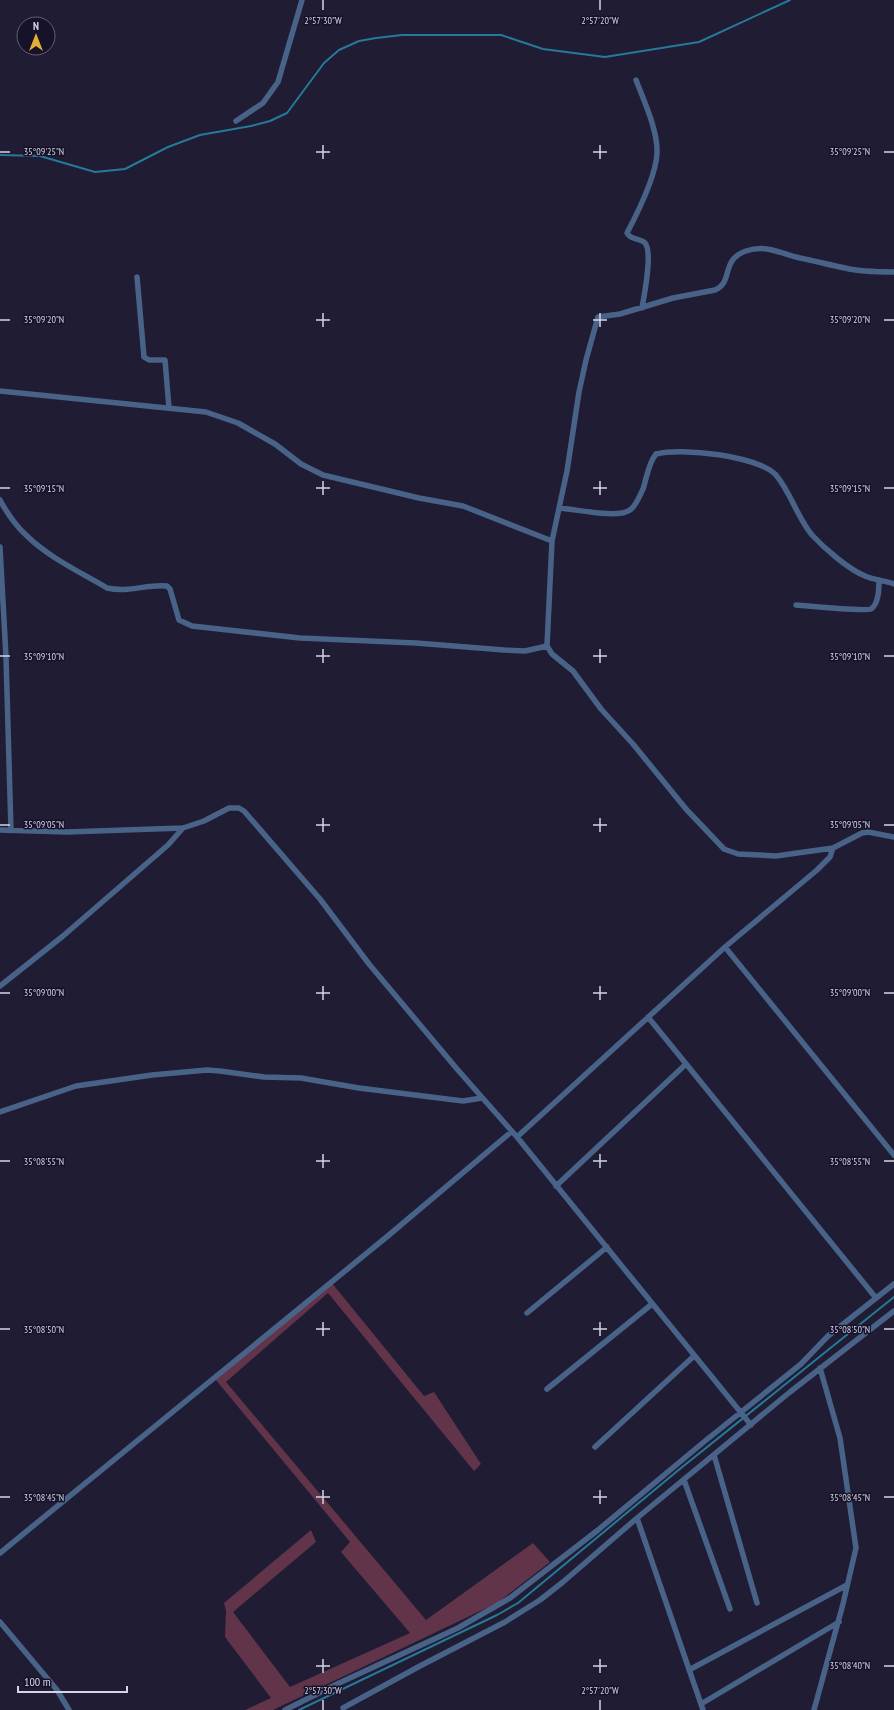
<svg xmlns="http://www.w3.org/2000/svg" width="894" height="1710" font-family="'PT Sans Narrow',sans-serif">
	<style>
		.green { fill: #61344a }
		.lines { fill: none; stroke-linecap: round; stroke-linejoin: round }
		.stream { stroke: #267997; stroke-width: 2 }
		.minor { stroke: #496388; stroke-width: 5.5 }
		.ticks { fill: none; stroke: #d5d5e5; stroke-width: 1.5 }
		.ticks-label { font-size: 10px; text-anchor: middle; fill: #d5d5e5; stroke: #16122a; stroke-width: 3; stroke-linejoin: round; paint-order: stroke }
	</style>
	<rect width="100%" height="100%" fill="#1f1c34"/>
	<path class="green" d="M331,1282L424,1396L434,1392L481,1464L474,1471L328,1293L226,1382L426,1620L533,1543L550,1562L497,1603L273,1710H245L271,1698L225,1637L226,1611L224,1603L311,1530L316,1542L233,1612L290,1687L410,1633L341,1552L350,1542L215,1379Z"/>
	<g class="lines">
		<path class="stream" d="M0,155L40,156L95,172L125,169L168,147L200,135L251,126L270,121L287,113L324,63L339,50L359,41L376,38L402,35H501L543,49L605,57L699,42L790,0
			M299,1710L497,1615L518,1603L681,1468L894,1297"/>
		<path class="minor" d="M636,80C644,101 658,131 657,153C656,175 637,214 627,233C630,240 640,238 645,243C653,252 644,296 642,308
			M236,121L263,103L278,82L302,0
			M894,272C878,272 861,272 845,268C830,265 815,261 800,258C781,254 767,244 746,251C720,260 734,282 715,290L673,298L620,314L598,317L586,360L579,392L567,471L552,541L547,646L552,654L573,671L601,709L633,744L686,809L724,849L738,854L776,856L833,848L862,833L868,832L894,837
			M137,277L144,357L149,360H165L169,408
			M0,391L206,412L238,423L275,444L301,464L323,475L419,498L463,506L552,541
			M0,500C7,513 15,525 26,535C48,557 80,572 107,588C129,593 146,584 167,586L170,589L179,620L192,626L300,638L416,643L504,650L525,651L547,646
			M559,508C575,509 618,519 630,510C636,506 640,495 643,489C647,477 648,464 656,454C681,447 758,456 776,475C791,493 797,517 812,535C824,548 848,569 865,576C874,580 884,580 894,584
			M0,547L6,657L11,831
			M796,605C807,606 865,611 871,609C879,604 879,588 879,580
			M0,830L67,832L183,828L204,821L229,808H239L244,811L320,899L369,964L457,1069L517,1137L751,1425
			M725,947L894,1155
			M0,986L63,936L168,845L183,828
			M648,1017L876,1298
			M0,1112L76,1086L152,1075L207,1070L220,1071L264,1077L301,1078L359,1088L463,1101L482,1098
			M517,1137L725,947L817,870L830,857L833,848
			M556,1186L686,1064
			M527,1313L607,1247
			M547,1389L652,1304
			M595,1447L694,1356
			M714,1455L757,1603
			M684,1480L730,1609
			M637,1518L703,1710
			M0,1553L389,1235L511,1132
			M0,1622L57,1690L69,1710
			M689,1670L847,1585
			M701,1704L839,1622
			M343,1708L420,1666L505,1622L540,1600L563,1582L637,1518L790,1392L894,1311
			M285,1710L337,1684L458,1628L510,1598L598,1530L705,1441L801,1364L828,1336L894,1284
			M814,1710L843,1604L856,1548L840,1438L820,1368"/>
	</g>
	<path class="ticks" d="M323,0V10M600,0V10M323,145V159M600,145V159M0,152H10M316,152H330M593,152H607M884,152H894M323,313V327M600,313V327M0,320H10M316,320H330M593,320H607M884,320H894M323,481V495M600,481V495M0,488H10M316,488H330M593,488H607M884,488H894M323,649V663M600,649V663M0,656H10M316,656H330M593,656H607M884,656H894M323,818V832M600,818V832M0,825H10M316,825H330M593,825H607M884,825H894M323,986V1000M600,986V1000M0,993H10M316,993H330M593,993H607M884,993H894M323,1154V1168M600,1154V1168M0,1161H10M316,1161H330M593,1161H607M884,1161H894M323,1322V1336M600,1322V1336M0,1329H10M316,1329H330M593,1329H607M884,1329H894M323,1490V1504M600,1490V1504M0,1497H10M316,1497H330M593,1497H607M884,1497H894M323,1659V1673M600,1659V1673M316,1666H330M593,1666H607M884,1666H894M323,1700V1710M600,1700V1710"/>
	<g class="ticks-label">
		<text x="323" y="24">2°57'30"W</text>
		<text x="600" y="24">2°57'20"W</text>
		<text x="44" y="155">35°09'25"N</text>
		<text x="850" y="155">35°09'25"N</text>
		<text x="44" y="323">35°09'20"N</text>
		<text x="850" y="323">35°09'20"N</text>
		<text x="44" y="492">35°09'15"N</text>
		<text x="850" y="492">35°09'15"N</text>
		<text x="44" y="660">35°09'10"N</text>
		<text x="850" y="660">35°09'10"N</text>
		<text x="44" y="828">35°09'05"N</text>
		<text x="850" y="828">35°09'05"N</text>
		<text x="44" y="996">35°09'00"N</text>
		<text x="850" y="996">35°09'00"N</text>
		<text x="44" y="1165">35°08'55"N</text>
		<text x="850" y="1165">35°08'55"N</text>
		<text x="44" y="1333">35°08'50"N</text>
		<text x="850" y="1333">35°08'50"N</text>
		<text x="44" y="1501">35°08'45"N</text>
		<text x="850" y="1501">35°08'45"N</text>
		<text x="850" y="1669">35°08'40"N</text>
		<text x="323" y="1694">2°57'30"W</text>
		<text x="600" y="1694">2°57'20"W</text>
	</g>
	<g transform="translate(36 36)"><circle r="19" fill="#16122a" stroke="#626075"/>
	<path d="M0-3L7 15L0 10L-7 15Z" fill="#e4ae35"/>
	<text y="-6" font-size="11" font-weight="bold" text-anchor="middle" fill="#d5d5e5">N</text>
	</g>
	<path d="M18 1686v6h109v-6" fill="none" stroke="#d5d5e5" stroke-width="2"/>
	<text x="24" y="1686" font-size="12" fill="#d5d5e5" stroke="#16122a" stroke-width="3" paint-order="stroke">100 m</text>
</svg>
